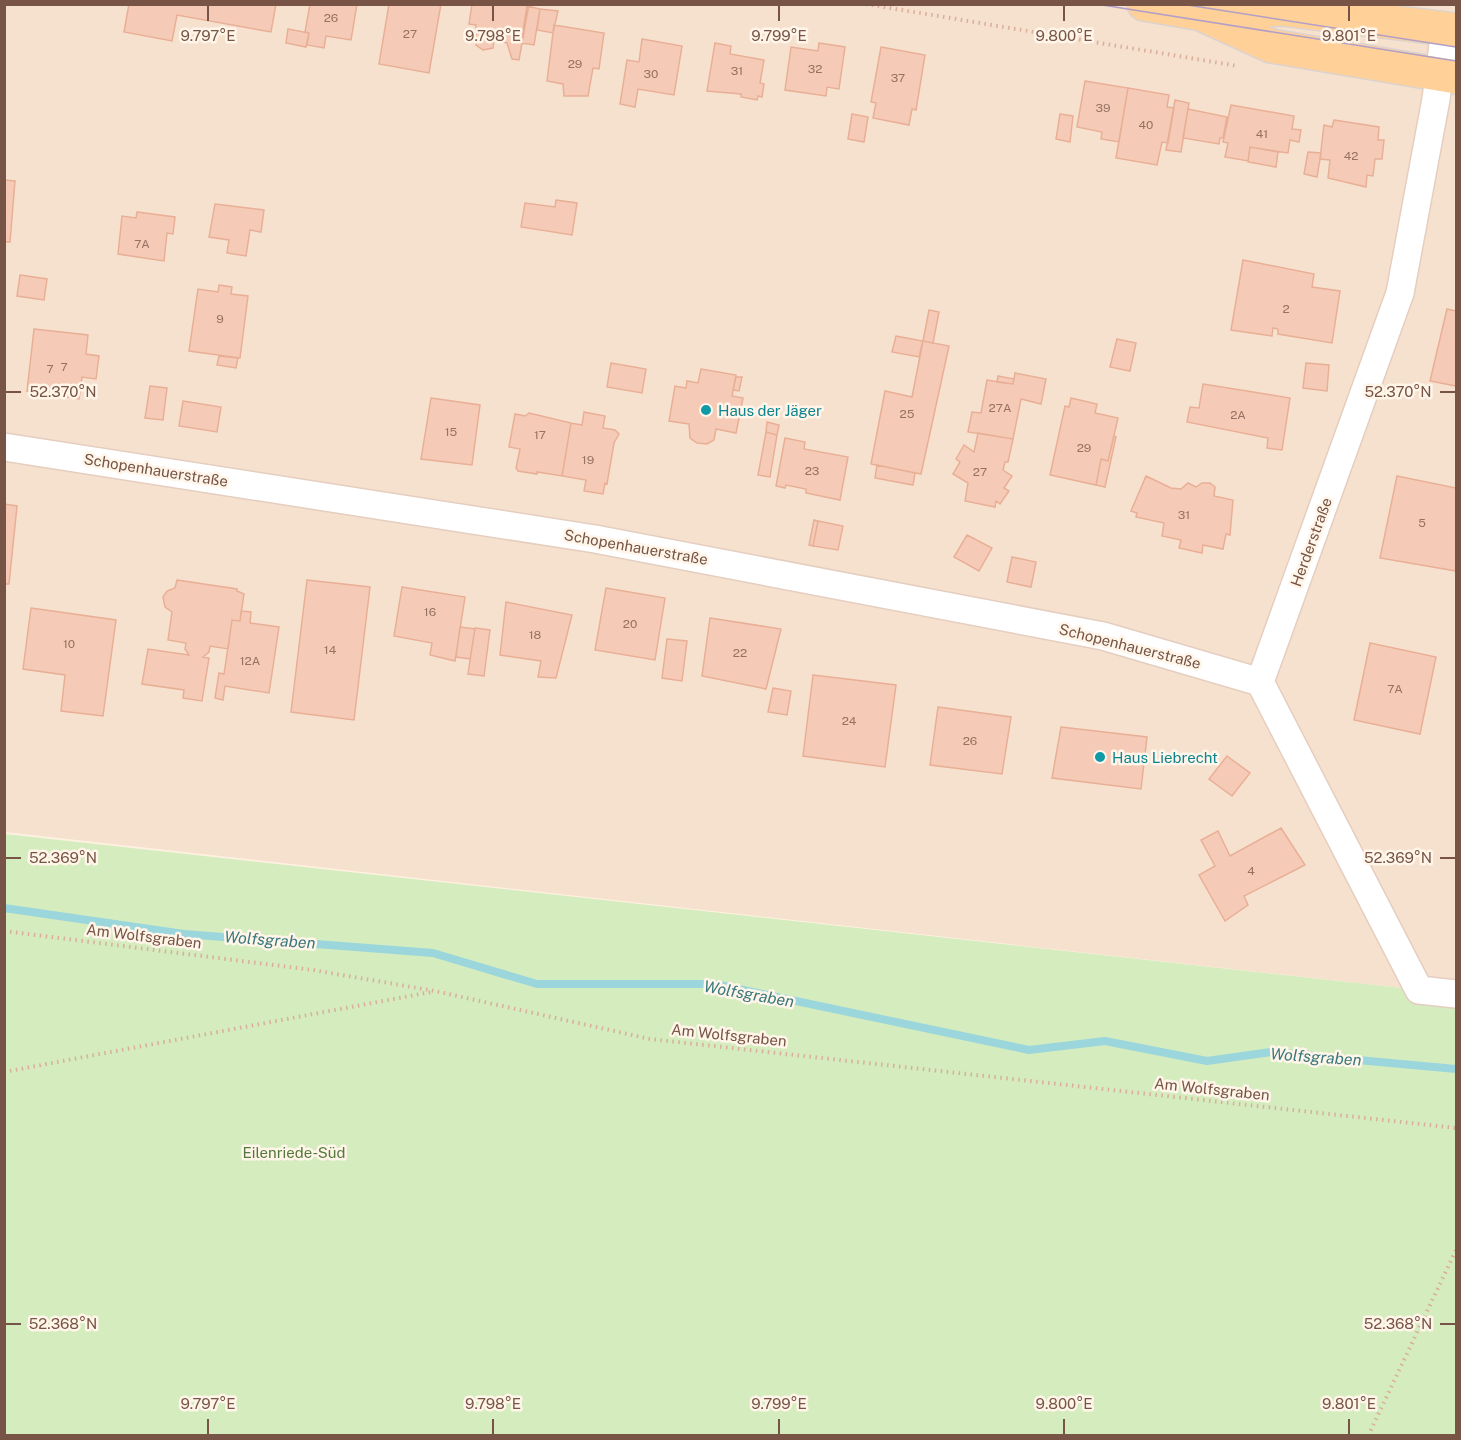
<svg xmlns="http://www.w3.org/2000/svg" width="1461" height="1440" font-family="'Public Sans',sans-serif">
	<style>
		.residential { fill: #f6e1cf }
		.green { fill: #d5ecbf }
		.lines { fill: none; stroke-linecap: round; stroke-linejoin: round }
		.stream { stroke: #9ad6db; stroke-width: 8 }
		.building { fill: #f5cbb7; stroke: #e9af96; stroke-width: 1.5 }
		.minor-casing { stroke: #e5cebf; stroke-width: 30 }
		.major-casing { stroke: #dcd3cf; stroke-width: 36 }
		.path { stroke: #daae9a; stroke-width: 4; stroke-dasharray: 1.5 4.5; stroke-linecap: butt }
		.minor { stroke: #fff; stroke-width: 27 }
		.major { stroke: #ffd097; stroke-width: 33 }
		.tram { stroke: #b29fc8; stroke-width: 1.5 }
		.ticks { fill: none; stroke: #775446; stroke-width: 2 }
		.culture-dot { fill: #0f9aa8; stroke: #fff5e9; stroke-width: 2 }
		.labels { text-anchor: middle; dominant-baseline: central; stroke-width: 5; stroke-linejoin: round; paint-order: stroke }
		.number-label { font-size: 12px; fill: #967262 }
		.culture-label { font-size: 15px; fill: #0d838f; stroke: #fff5e9; text-anchor: start }
		.street-label { font-size: 15px; fill: #775446; stroke: #fff5e9 }
		.park-label { font-size: 15px; fill: #52783b; stroke: #fff5e9 }
		.water-label { font-size: 16px; font-style: italic; fill: #39787e; stroke: #fff5e9 }
		.ticks-label { font-size: 15px; text-anchor: middle; fill: #775446; stroke: #fff5e9; stroke-width: 5; stroke-linejoin: round; paint-order: stroke }
	</style>
	<rect width="100%" height="100%" fill="#fef1e1"/>
	<path class="residential" d="M5,5H1456V994L5,832Z"/>
	<path class="green" d="M5,834L1456,994V1435L5,1436Z"/>
	<g class="lines">
		<path class="stream" d="M4,908L184,934L433,953L537,984H715L1029,1050L1105,1041L1207,1061L1271,1052L1456,1069"/>
	</g>
	<path class="building" d="M129,4H276L271,32L177,15L172,41L124,32Z
		M310,4H357L351,40L326,36L324,48L307,45L309,33L305,32Z
		M389,4H441L429,73L379,64Z
		M472,4H529L519,60L512,59L507,43L494,40L493,48L483,50L476,45V25L469,24Z
		M527,6L540,9L534,45L521,43Z
		M540,9L558,11L553,33L537,30Z
		M554,25L604,33L599,69L593,68L588,96H564L563,84L547,81Z
		M288,29L309,33L306,47L286,43Z
		M642,39L682,46L674,95L638,89L635,107L620,104L627,60L639,62Z
		M715,43L731,46L730,54L764,60L760,83L764,84L762,97L758,96L757,100L741,97V94L707,91Z
		M819,43L845,47L839,89L827,87L826,96L785,90L791,47L818,51Z
		M881,47L925,55L916,110L912,109L909,125L873,118L876,103L871,102Z
		M1085,81L1128,88L1119,142L1101,139L1102,132L1077,127Z
		M1128,88L1169,95L1167,107L1174,108L1168,143L1162,142L1157,165L1116,158Z
		M1175,100L1189,103L1181,152L1166,150Z
		M1231,105L1294,116L1292,129L1301,130L1299,142L1290,140L1288,153L1250,147L1248,161L1225,157L1228,143L1223,142Z
		M1188,109L1227,117L1223,138H1220L1219,144L1183,138Z
		M852,114L868,117L864,142L848,139Z
		M1060,114L1073,116L1070,142L1056,139Z
		M1334,120L1379,127L1378,140H1384L1382,159H1375L1373,176L1367,175L1366,187L1328,178L1330,160L1320,159L1324,125L1332,127Z
		M1250,147L1278,152L1276,167L1248,162Z
		M1308,152L1321,153L1317,177L1304,174Z
		M4,180L15,181L10,242H4Z
		M556,200L577,203L572,235L521,227L525,203L555,207Z
		M215,204L264,210L261,232L250,230L246,256L227,253L229,240L209,237Z
		M137,212L175,217L173,234L167,233L164,261L118,254L122,216L136,218Z
		M1243,260L1314,274L1312,287L1340,291L1332,343L1278,334V329L1273,328L1272,336L1231,330Z
		M20,275L47,279L44,300L17,296Z
		M219,285L232,287L231,294L248,296L240,358L189,351L198,289L218,292Z
		M1447,309L1456,311V386L1430,381Z
		M929,310L939,312L933,343L923,341Z
		M34,329L88,335L86,354L99,356L96,379L82,377L79,399L27,391Z
		M896,336L923,341L919,357L892,352Z
		M1117,339L1136,343L1130,371L1110,367Z
		M923,341L949,346L921,474L871,464L885,391L912,397Z
		M219,356L238,358L236,368L217,365Z
		M611,363L646,369L642,393L607,387Z
		M1306,363L1329,365L1327,391L1303,388Z
		M701,369L736,375L732,396L743,398L736,433L716,429L714,440L707,444L697,443L690,438L689,424L669,421L675,386L686,388L687,381L698,383Z
		M1015,373L1046,379L1041,404L1021,399L1013,439L968,432L972,412L981,413L987,380L1013,384Z
		M998,376L1014,379L1013,384L997,382Z
		M736,377H742L739,391L733,390Z
		M1203,384L1290,398L1282,450L1267,448L1268,438L1187,422L1190,407L1199,408Z
		M150,386L167,388L163,420L145,418Z
		M431,398L480,405L472,465L421,459Z
		M1071,398L1097,404L1095,413L1118,418L1108,461L1101,459L1096,485L1050,475L1065,406L1069,407Z
		M183,401L221,407L217,432L179,426Z
		M584,412L605,416L603,428L615,430L619,434L614,443L607,484L605,483L603,494L584,491L586,480L562,476L571,423L582,425Z
		M529,413L571,423L562,476L537,472V474L518,471L516,468L520,449L509,447L515,414L525,416Z
		M767,422L779,425L777,435L766,432Z
		M766,432L777,435L770,477L758,475Z
		M978,433L1013,439L1008,462H1005L1003,470L1012,476L1004,488L1009,491L1000,504L996,501L995,507L965,501L968,483L953,474L960,462L956,459L964,445L974,452Z
		M1114,436L1116,437L1105,487L1096,485L1101,459L1108,461Z
		M785,438L805,442L804,449L848,457L840,500L806,493V489L786,485L785,488L776,486Z
		M877,465L915,473L913,485L875,478Z
		M1146,476L1171,488L1181,489L1188,483L1196,487L1202,483H1210L1215,487L1214,496L1233,500L1230,535L1226,534L1223,549L1203,545L1202,553L1179,548L1181,540L1162,536L1164,523L1136,517L1137,513L1131,511Z
		M1397,476L1456,488V571L1380,558Z
		M4,504L17,506L9,584H4Z
		M814,520L818,521L813,546L809,545Z
		M818,521L843,526L838,550L813,546Z
		M967,535L992,548L979,571L954,557Z
		M1012,557L1036,562L1031,587L1007,582Z
		M177,580L237,589V591L244,594L240,621L232,620L228,649L210,646L209,652L203,657L209,658L202,701L183,698L184,690L142,684L148,649L189,655L185,649L186,643L168,640L172,612L165,607L163,597L167,591L175,588Z
		M307,580L370,587L354,720L291,712Z
		M402,587L465,597L455,661L430,655L432,643L394,636Z
		M606,588L665,598L655,660L595,650Z
		M506,602L572,615L556,678L538,677L541,661L500,655Z
		M31,608L116,620L103,716L61,711L65,675L23,669Z
		M241,611L251,612L250,623L279,627L269,693L225,686L223,700L215,698L219,673L224,674L232,620L240,621Z
		M710,618L781,629L766,689L702,676Z
		M460,627L475,629L470,659L456,657Z
		M475,628L490,630L484,676L468,674Z
		M667,639L687,641L682,681L662,678Z
		M1370,643L1436,657L1420,734L1354,720Z
		M813,675L896,685L885,767L803,756Z
		M773,688L791,691L787,715L768,712Z
		M938,707L1011,717L1002,774L930,765Z
		M1061,727L1147,737L1141,789L1052,778Z
		M1227,756L1250,773L1232,796L1209,779Z
		M1281,828L1305,865L1244,896L1248,905L1225,921L1199,875L1215,866L1201,840L1218,831L1230,856Z"/>
	<g class="lines">
		<defs>
			<path id="minor" d="M1445,29L1436,99L1400,293L1260,682L1419,990L1456,994
				M4,447L595,539L1103,636L1260,682"/>
			<path id="major" d="M1144,4L1202,14L1282,9L1456,30
				M1203,15L1271,46L1456,77"/>
		</defs>
		<use href="#minor" class="minor-casing"/>
		<use href="#major" class="major-casing"/>
		<path class="path" d="M866,4L1238,66
			M4,931L313,970L435,991L650,1039L1456,1128
			M4,1072L431,992
			M1368,1436L1456,1250"/>
		<use href="#minor" class="minor"/>
		<use href="#major" class="major"/>
		<path class="tram" d="M1096,4L1456,61
			M1181,4L1456,47"/>
	</g>
	<path class="ticks" d="M208,6V21M493,6V21M779,6V21M1064,6V21M1349,6V21M6,392H21M1440,392H1455M6,858H21M1440,858H1455M6,1324H21M1440,1324H1455M208,1419V1434M493,1419V1434M779,1419V1434M1064,1419V1434M1349,1419V1434"/>
	<g class="culture-dot">
		<circle cx="706" cy="410" r="6"/>
		<circle cx="1100" cy="757" r="6"/>
	</g>
	<g class="labels">
		<g class="number-label">
			<text x="331" y="18">26</text>
			<text x="410" y="34">27</text>
			<text x="575" y="64">29</text>
			<text x="815" y="69">32</text>
			<text x="737" y="71">31</text>
			<text x="651" y="74">30</text>
			<text x="898" y="78">37</text>
			<text x="1103" y="108">39</text>
			<text x="1146" y="125">40</text>
			<text x="1262" y="134">41</text>
			<text x="1351" y="156">42</text>
			<text x="142" y="244">7A</text>
			<text x="1286" y="309">2</text>
			<text x="220" y="319">9</text>
			<text x="64" y="367">7</text>
			<text x="50" y="369">7</text>
			<text x="1000" y="408">27A</text>
			<text x="907" y="414">25</text>
			<text x="1238" y="415">2A</text>
			<text x="451" y="432">15</text>
			<text x="540" y="435">17</text>
			<text x="1084" y="448">29</text>
			<text x="588" y="460">19</text>
			<text x="812" y="471">23</text>
			<text x="980" y="472">27</text>
			<text x="1184" y="515">31</text>
			<text x="1422" y="523">5</text>
			<text x="430" y="612">16</text>
			<text x="630" y="624">20</text>
			<text x="535" y="635">18</text>
			<text x="69" y="644">10</text>
			<text x="330" y="650">14</text>
			<text x="740" y="653">22</text>
			<text x="250" y="661">12A</text>
			<text x="1395" y="689">7A</text>
			<text x="849" y="721">24</text>
			<text x="970" y="741">26</text>
			<text x="1251" y="871">4</text>
		</g>
		<g class="culture-label">
			<text x="718" y="410">Haus der Jäger</text>
			<text x="1112" y="757">Haus Liebrecht</text>
		</g>
		<g class="street-label">
			<text transform="translate(156 470) rotate(9)">Schopenhauerstraße</text>
			<text transform="translate(1311 542) rotate(-70)">Herderstraße</text>
			<text transform="translate(636 547) rotate(10)">Schopenhauerstraße</text>
			<text transform="translate(1130 646) rotate(14)">Schopenhauerstraße</text>
			<text transform="translate(144 936) rotate(7)">Am Wolfsgraben</text>
			<text transform="translate(729 1035) rotate(6)">Am Wolfsgraben</text>
			<text transform="translate(1212 1089) rotate(6)">Am Wolfsgraben</text>
		</g>
		<g class="park-label">
			<text x="294" y="1152">Eilenriede-Süd</text>
		</g>
		<g class="water-label">
			<text transform="translate(270 940) rotate(4)">Wolfsgraben</text>
			<text transform="translate(749 994) rotate(10)">Wolfsgraben</text>
			<text transform="translate(1316 1057) rotate(4)">Wolfsgraben</text>
		</g>
	</g>
	<g class="ticks-label">
		<text x="208" y="41">9.797°E</text>
		<text x="493" y="41">9.798°E</text>
		<text x="779" y="41">9.799°E</text>
		<text x="1064" y="41">9.800°E</text>
		<text x="1349" y="41">9.801°E</text>
		<text x="63" y="397">52.370°N</text>
		<text x="1398" y="397">52.370°N</text>
		<text x="63" y="863">52.369°N</text>
		<text x="1398" y="863">52.369°N</text>
		<text x="63" y="1329">52.368°N</text>
		<text x="1398" y="1329">52.368°N</text>
		<text x="208" y="1409">9.797°E</text>
		<text x="493" y="1409">9.798°E</text>
		<text x="779" y="1409">9.799°E</text>
		<text x="1064" y="1409">9.800°E</text>
		<text x="1349" y="1409">9.801°E</text>
	</g>
	<rect width="1461" height="1440" fill="none" stroke="#775446" stroke-width="12"/>
</svg>
